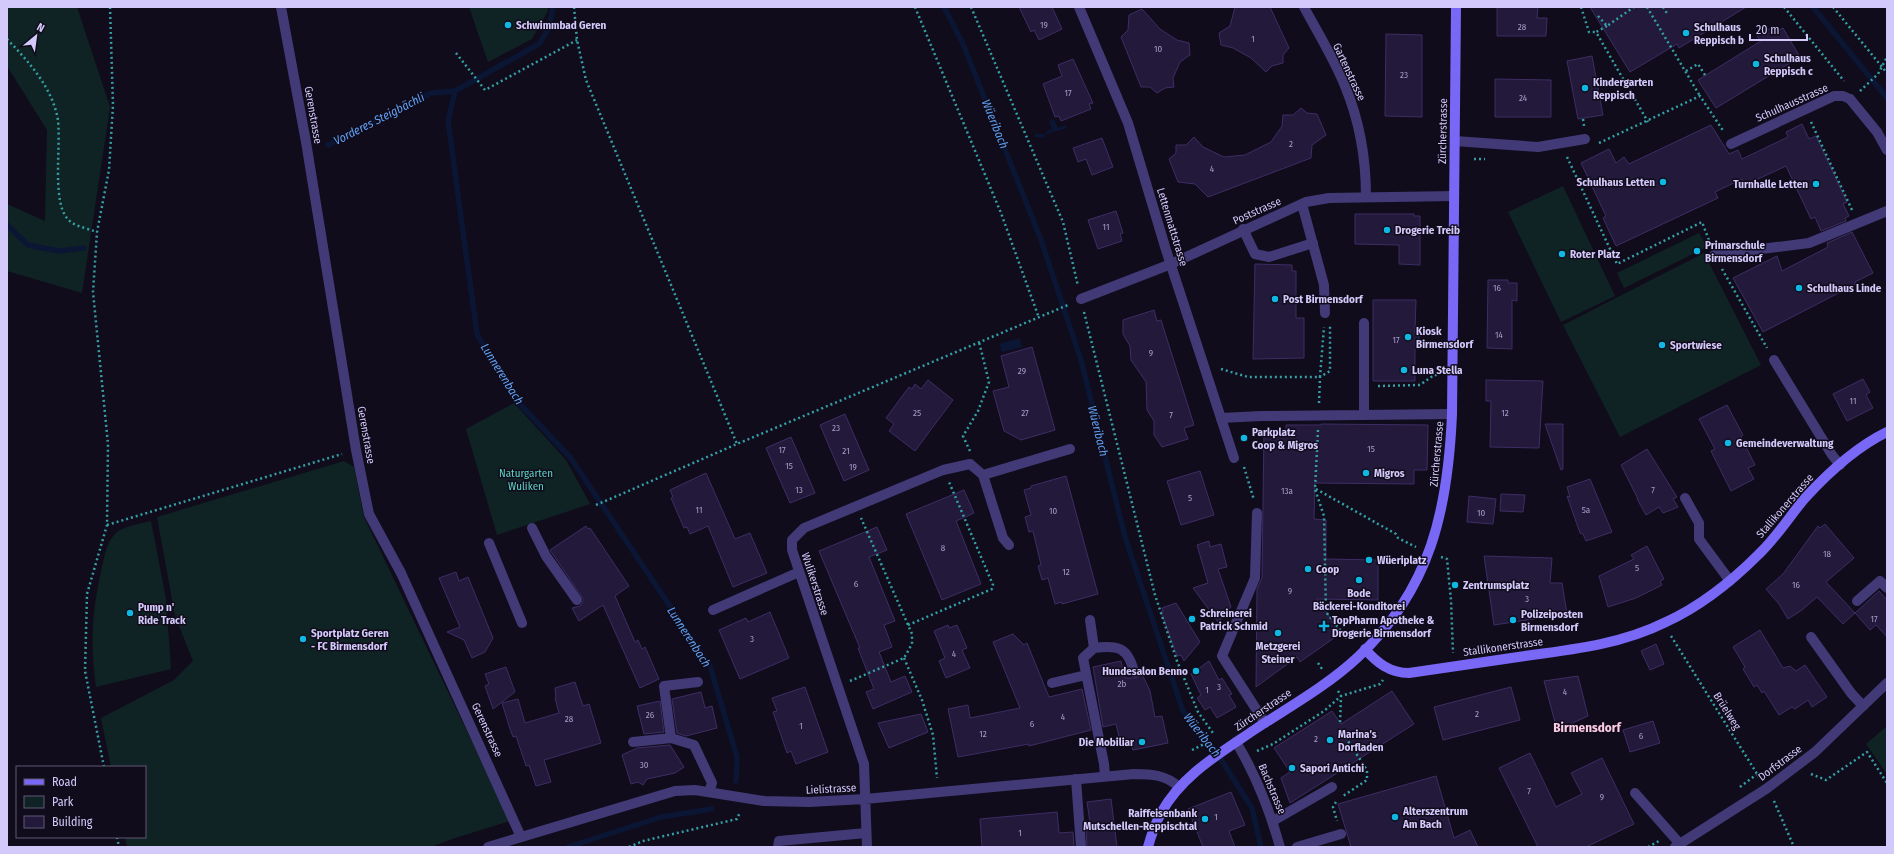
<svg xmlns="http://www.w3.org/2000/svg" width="1894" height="854" font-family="'Fira Sans Condensed',sans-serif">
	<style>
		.green { fill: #102324 }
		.water { fill: #0b1635 }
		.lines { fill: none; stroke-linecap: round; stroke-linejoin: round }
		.stream { stroke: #0b1635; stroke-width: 5.5 }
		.building { fill: #23193a; stroke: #3e2d65 }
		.path { stroke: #34a0a5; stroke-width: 2.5; stroke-dasharray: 2 3; stroke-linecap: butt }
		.lane { stroke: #423a77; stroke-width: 10 }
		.street { stroke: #423a77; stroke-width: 10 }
		.secondary { stroke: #7967f5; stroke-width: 10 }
		.poi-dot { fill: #0fb8e2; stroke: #100c1b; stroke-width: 1.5 }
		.labels { text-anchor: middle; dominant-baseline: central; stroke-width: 3; stroke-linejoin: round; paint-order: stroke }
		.number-label { font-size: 9px; fill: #a89dcb }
		.poi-label { font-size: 11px; font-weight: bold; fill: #d4c9fb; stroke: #100c1b; text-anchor: start }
		.street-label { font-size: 11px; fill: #d4c9fb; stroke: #100c1b }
		.park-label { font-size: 11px; fill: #5cd5c3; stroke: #100c1b }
		.water-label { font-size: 12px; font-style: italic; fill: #5fa0f4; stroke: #100c1b }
		.quarter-label { font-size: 13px; font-weight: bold; fill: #fccbe5; stroke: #100c1b }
	</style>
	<rect width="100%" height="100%" fill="#100c1b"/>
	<path class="green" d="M7,7H77L110,107L82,293L7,271V204L45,221L47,130L7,66Z
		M469,7H547L548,11L532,39L488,62Z
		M1563,186L1615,296L1561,322L1508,212Z
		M1699,233L1707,247L1624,288L1617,273Z
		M1704,253L1761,365L1620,437L1563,325Z
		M514,403L566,460L590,504L497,535L466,429Z
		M344,461L354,467L364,517L510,821L455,838L431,847H127L125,837H145V767H111L101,718L174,680L193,661L175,616L157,517Z
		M151,521L166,599L171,669L96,687C90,647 92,610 101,572C104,558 106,542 116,533C122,527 142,523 151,521Z
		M1887,726V774L1866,744Z"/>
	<path class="water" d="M1054,119L1058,128L1066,125L1067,128L1044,135L1043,138L1035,137V134H1045L1050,129L1052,130L1049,121Z
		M1020,338L1022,347L1002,352L999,344Z"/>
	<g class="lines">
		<path class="stream" d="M553,7L549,28L539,44L455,91L448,121L477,334L515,399L570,457L710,666L737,757L736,781
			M944,7L963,44L1040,237L1081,360L1125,537L1183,711L1215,750L1252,808L1261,847
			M1813,7L1887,98
			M328,145L431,93L455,91
			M7,225L28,245L59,251L84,248
			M568,847L661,817L712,809"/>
	</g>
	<path class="building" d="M1019,7H1052L1062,29L1039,40L1034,30L1031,32Z
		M1235,7H1270L1289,48L1283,55V63L1272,66L1266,72L1251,58L1233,48L1221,45L1219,33L1230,26Z
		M1497,7H1538L1537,18H1547L1546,36H1497Z
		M1590,7H1746L1679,48L1677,44L1630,72Z
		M1142,9L1160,29L1177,40L1189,43L1190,55L1180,62L1173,78L1174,87L1165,88L1157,93L1150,87H1141L1121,37L1128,30L1129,15Z
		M1771,28L1774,33L1783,28L1800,57L1716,108L1698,80L1761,41L1757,36Z
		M1386,34L1422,35V117L1385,116Z
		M1592,56L1603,115L1578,119L1567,61Z
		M1073,59L1093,103L1089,104L1091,109L1061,121L1059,116L1055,117L1043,84L1062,76L1058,65Z
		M1495,79L1551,80V117H1495Z
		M1301,108L1307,113L1317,114L1326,135L1312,145L1311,158L1208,197L1195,184L1178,182L1169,159L1176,153V145H1186L1194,137L1203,147L1224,157L1245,155L1271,142L1282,126L1283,115H1293Z
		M1802,124L1809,139L1816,136L1847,202L1843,204L1849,216L1845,218L1846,221L1821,231L1815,217L1811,219L1786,166L1745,185L1742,179L1715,192L1718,198L1616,246L1603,218L1606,216L1581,163L1609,149L1616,163L1624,157L1629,164L1711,125L1729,154L1738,150L1742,159L1788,137L1786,132Z
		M1102,138L1113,167L1092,175L1086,159L1078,162L1073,148Z
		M1116,211L1123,233L1120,234L1122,241L1098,249L1088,220Z
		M1355,214H1414V216H1420V265L1399,264V245L1355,244Z
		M1852,232L1873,273L1855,282L1856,284L1763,332L1733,278L1777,256L1782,271L1828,247L1827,243Z
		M1255,264L1292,265V271H1296V318H1304V358L1253,359Z
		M1488,280H1508V283H1517V301L1512,300V349L1487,348Z
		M1373,300H1416L1415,332L1419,336V345L1415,350V381H1373Z
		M1154,310L1157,321L1161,320L1194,425L1184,428L1188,439L1162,447L1154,435V421L1147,410L1146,382L1131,360L1130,346L1123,334V320Z
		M1032,347L1055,430L1021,440L1004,431L993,391L1009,387L1001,356Z
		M1863,379L1870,392L1866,395L1873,408L1847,421L1833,394Z
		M928,380L953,400L915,451L889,431L894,424L886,418L909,387L912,389L915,384L921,389Z
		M1486,380L1543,381L1539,448L1490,447L1491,401H1486Z
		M1727,405L1743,435L1741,437L1755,465L1748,468L1754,479L1731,491L1711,451L1715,449L1699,419Z
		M845,414L869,470L844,481L820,425Z
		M1321,424L1428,425L1427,470H1414V484L1315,483L1314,519L1326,520V559L1378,560V600L1317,599L1341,633L1300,662L1297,657L1256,687L1257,589L1262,578L1264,431H1286V425H1321Z
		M1545,424H1563V469L1561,470Z
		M791,437L815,493L790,503L766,448Z
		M1647,449L1677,497L1673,499L1678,507L1663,513L1659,507L1646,515L1637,499H1638L1621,465Z
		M1200,471L1214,515L1181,525L1167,481Z
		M706,473L735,539L750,533L767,573L733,587L708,526L690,534L687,527L684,528L671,498L673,497L670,490Z
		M1066,476L1098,594L1062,604V602L1055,604L1048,578L1042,580L1038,566L1041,565L1033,531L1029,532L1025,517L1031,515L1024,490L1031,488V486Z
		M1590,479L1612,532L1586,541L1583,534L1580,533L1567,496L1570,497L1567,487Z
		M964,490L974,513L956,521L981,584L942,600L906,514Z
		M1501,494L1525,495L1523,512L1500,511Z
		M1469,496L1496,499L1493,524L1467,522Z
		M1825,524L1854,558L1826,582L1855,613L1843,624L1817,597L1802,610L1788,619L1779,604L1766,589L1783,574L1818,526L1820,528Z
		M586,526L588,529L590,528L629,586L615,596L635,642L638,640L642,649L645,647L659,679L640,688L603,605L579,621L572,608L580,606L584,600L550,550Z
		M877,527L887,550L869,557L895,621L884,625L892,647L879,652L891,682L905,676L912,692L873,709L866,692L874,689L858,648H860L819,551Z
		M1209,541L1210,547L1221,544L1227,567L1218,569L1231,607L1218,622L1193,588L1208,583L1197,545Z
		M1647,546L1664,579L1660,581L1662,585L1636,598L1608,607L1599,576L1634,559L1631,555Z
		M1484,556L1552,558L1550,583H1562L1567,614L1494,625Z
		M456,572L459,581L468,577L493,638L485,652L472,658L464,640L447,632L460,627L439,578Z
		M1879,591L1887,600V637L1876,625L1870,630L1855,613Z
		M1176,603L1200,642L1184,661L1181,655L1177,656L1161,612L1163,611L1162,608Z
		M770,612L789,658L740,679L719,630L746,618L748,622Z
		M948,625L949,628L957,625L967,648L962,650L970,668L946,678L939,661L945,658L934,631Z
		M1760,630L1783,668L1790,666L1796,671L1805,665L1827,697L1812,707L1808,700L1795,709L1792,707L1779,715L1764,691L1762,693L1757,685L1754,687L1743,669L1745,667L1733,647Z
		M1013,634L1024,645L1027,643L1049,697L1082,689L1091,730L1029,746V744L958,757L948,709L968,705L970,718L1020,708L993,642Z
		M1656,644L1664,664L1650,670L1641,651Z
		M1121,661L1125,678H1135L1142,674L1150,691L1155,717L1162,716L1168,743L1133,750L1131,743L1121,745L1116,724L1103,727L1093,667Z
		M1209,661L1219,680L1222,678L1232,694L1229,695L1236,707L1217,718L1210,707L1205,710L1197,698L1201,695L1191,674Z
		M506,667L515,692L493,709L485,686L489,684L485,674Z
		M1578,676L1588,716L1557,730L1544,681Z
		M575,682L583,706L589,704L601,743L544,760L551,782L536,786L529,765L526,766L516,736L513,737L510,729L502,703L518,699L525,723L559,713L555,698H556L555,688Z
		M805,687L828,752L796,764L791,751L787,753L773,712L777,711L772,698Z
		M1511,687L1520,720L1443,740L1434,707Z
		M1392,691L1414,724L1290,803L1281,778L1290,772L1274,748L1332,711L1341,724Z
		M701,692L705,708L712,706L717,728L686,736L677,733L672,699Z
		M660,701L664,732L644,734L637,706Z
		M921,714L928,732L889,748L878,723Z
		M1653,721L1660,743L1630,752L1623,730Z
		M670,745L684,767L675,773L647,779L643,785L638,782L631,784L622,755L637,748Z
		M1530,753L1556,807L1582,794L1571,773L1602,758L1634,824L1586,847H1538L1499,768Z
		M1436,776L1454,838L1470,830L1478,847H1351L1338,804Z
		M1231,792L1245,825L1229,831L1235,847H1203L1188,809Z
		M1111,799L1117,847H1087L1086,830L1091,829L1087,802Z
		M1057,812L1059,833L1073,832L1074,847H982L980,819Z"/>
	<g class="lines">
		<path class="path" d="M574,7L577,40L586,80L737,444
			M915,7L1001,213L1039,318
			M971,7L1063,222L1078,286
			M1581,7L1589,32H1596
			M1647,7L1700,96
			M1663,7L1668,15
			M1784,7L1844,81
			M1833,7L1887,73
			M1598,16L1607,26L1634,7
			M1607,26L1596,32L1648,122
			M7,39C28,61 50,85 57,115C63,140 49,207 71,222C78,227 89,229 97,232
			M456,53L485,90L577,40
			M1686,71L1698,64L1705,75
			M1860,91L1878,74L1887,57
			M1583,119L1584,126
			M1811,122L1852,210
			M1599,143L1700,96L1724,132
			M1567,157L1617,264L1702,222L1710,243
			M1474,159H1485
			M1722,269L1767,348
			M1084,312L1155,595L1177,661L1198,712L1213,733
			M1221,369L1248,377H1320L1324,327
			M1378,386L1420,385L1434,375H1438
			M1319,403L1320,377L1330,371V325
			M1318,430L1315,489L1324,516L1326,612L1348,640
			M970,451L963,436L978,411L989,382L979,342
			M1244,467L1254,500
			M1316,489L1396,534L1398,538L1416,547
			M596,505L737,444L1068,305
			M107,525L342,454
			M1441,557L1447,559L1451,600L1453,653
			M908,625L992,589L993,585L949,482
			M1671,636L1759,777
			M904,658L922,700L933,735L937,778
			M1318,663L1322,669
			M850,681L904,658L912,644V634L861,518
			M1338,691L1341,696L1340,724
			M1340,729L1367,770V780L1343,796
			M1192,750L1208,742
			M1257,751L1273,744L1324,711L1341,696L1380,684L1383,680
			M104,767L85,671L87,594L107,525L108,444L93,292L97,232L109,170L113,105L110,7
			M1811,774L1826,780L1867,752L1887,783
			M1740,787L1757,774
			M1774,801L1794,847
			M1336,802L1333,807L1337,821
			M117,837L119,847
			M629,847L643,841L737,819L740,812
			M1648,847L1659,841"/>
		<path class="lane" d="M281,7L306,142L356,450L369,514L401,573
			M1455,141L1538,147L1585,139
			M1731,144L1834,96H1843L1850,99
			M1302,204L1324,285L1325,313
			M1243,229L1255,254L1269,257L1313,243
			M1714,255L1809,243L1887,211
			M1364,323V415
			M1774,360L1832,455L1840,465
			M1221,418L1261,416L1452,414
			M970,464L983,475L1003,538L1009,545
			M983,475L1070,449
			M1685,498L1699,523V539L1730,581
			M1257,513L1255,578L1222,656L1265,723
			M532,528L546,556L577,600
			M489,543L522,623
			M1857,601L1880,581L1887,588
			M713,610L799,572
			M1090,620L1094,648L1083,658L1104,764L1105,776
			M1811,637L1851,693L1863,706
			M1094,648C1118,645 1128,647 1134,672
			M698,682L664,686L671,738L694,745L712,783L709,792
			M1052,683L1086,675
			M633,742L671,738
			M1076,779L1081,847
			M1635,793L1680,844
			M1273,821L1332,787
			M778,847L779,841L866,833
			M1297,847L1341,834"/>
		<path class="street" d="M1079,7L1128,123L1166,250L1234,458
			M1304,7C1318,33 1334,59 1345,86C1360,122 1366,159 1366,197
			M1850,99L1877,132L1887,150
			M1081,299L1171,264L1306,202L1329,198L1454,196
			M401,573L521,837
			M1236,742C1256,775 1270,811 1280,847
			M488,847L675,791L695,790L764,801L809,802L865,799L1134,774C1152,774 1166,775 1179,787
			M867,847L864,764L792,550V540L804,528L943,470L970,464
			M1675,847L1766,789L1815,752L1887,683"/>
		<path class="secondary" d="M1365,649C1377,663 1390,673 1409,673C1450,667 1491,661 1532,655C1578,649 1624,643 1666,622C1701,606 1732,581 1759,554C1776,538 1789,517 1805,498C1828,473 1856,447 1887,432
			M1148,847C1151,836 1155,824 1161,813C1182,775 1219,754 1254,730C1289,707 1327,686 1358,657C1431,589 1448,509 1452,414L1456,7"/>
	</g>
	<g class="poi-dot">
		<circle cx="508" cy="25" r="4"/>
		<circle cx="1686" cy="33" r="4"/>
		<circle cx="1756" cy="64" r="4"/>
		<circle cx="1585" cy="88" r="4"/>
		<circle cx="1663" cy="182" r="4"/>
		<circle cx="1816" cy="184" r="4"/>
		<circle cx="1387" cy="230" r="4"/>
		<circle cx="1697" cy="251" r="4"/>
		<circle cx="1562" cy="254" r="4"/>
		<circle cx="1799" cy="288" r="4"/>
		<circle cx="1275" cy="299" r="4"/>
		<circle cx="1408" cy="337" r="4"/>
		<circle cx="1662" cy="345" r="4"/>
		<circle cx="1404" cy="370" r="4"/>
		<circle cx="1244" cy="438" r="4"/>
		<circle cx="1728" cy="443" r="4"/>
		<circle cx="1366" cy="473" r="4"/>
		<circle cx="1369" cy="560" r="4"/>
		<circle cx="1308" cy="569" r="4"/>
		<circle cx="1359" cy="580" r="4"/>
		<circle cx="1455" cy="585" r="4"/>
		<circle cx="130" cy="613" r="4"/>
		<circle cx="1192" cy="619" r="4"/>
		<circle cx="1513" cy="620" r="4"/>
		<path d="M1322 620h4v4h4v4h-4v4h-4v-4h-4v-4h4z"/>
		<circle cx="1278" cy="633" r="4"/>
		<circle cx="303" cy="639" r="4"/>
		<circle cx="1196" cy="671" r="4"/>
		<circle cx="1330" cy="740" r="4"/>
		<circle cx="1142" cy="742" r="4"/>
		<circle cx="1292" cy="768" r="4"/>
		<circle cx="1395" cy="817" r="4"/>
		<circle cx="1205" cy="819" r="4"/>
	</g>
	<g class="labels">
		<g class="number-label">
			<text x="1044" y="25">19</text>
			<text x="1522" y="27">28</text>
			<text x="1253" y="39">1</text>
			<text x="1158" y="49">10</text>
			<text x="1404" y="75">23</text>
			<text x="1068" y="93">17</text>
			<text x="1523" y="98">24</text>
			<text x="1291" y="144">2</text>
			<text x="1212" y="169">4</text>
			<text x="1106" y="227">11</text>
			<text x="1497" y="288">16</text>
			<text x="1499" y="335">14</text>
			<text x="1396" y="340">17</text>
			<text x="1151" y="353">9</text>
			<text x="1022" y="371">29</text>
			<text x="1853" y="401">11</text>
			<text x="917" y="413">25</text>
			<text x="1025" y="413">27</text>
			<text x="1505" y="413">12</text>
			<text x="1171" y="415">7</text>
			<text x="836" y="428">23</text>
			<text x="1371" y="449">15</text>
			<text x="782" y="450">17</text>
			<text x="846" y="451">21</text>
			<text x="789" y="466">15</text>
			<text x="853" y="467">19</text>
			<text x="799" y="490">13</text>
			<text x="1653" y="490">7</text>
			<text x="1287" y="491">13a</text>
			<text x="1190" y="498">5</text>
			<text x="699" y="510">11</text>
			<text x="1586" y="510">5a</text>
			<text x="1053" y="511">10</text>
			<text x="1481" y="513">10</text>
			<text x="943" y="548">8</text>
			<text x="1827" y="554">18</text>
			<text x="1637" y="568">5</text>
			<text x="1066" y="572">12</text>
			<text x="856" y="584">6</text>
			<text x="1796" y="585">16</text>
			<text x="1290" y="591">9</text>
			<text x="1527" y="599">3</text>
			<text x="1874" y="619">17</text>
			<text x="752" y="639">3</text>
			<text x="954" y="654">4</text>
			<text x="1122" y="684">2b</text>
			<text x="1219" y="687">3</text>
			<text x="1207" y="690">1</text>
			<text x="1565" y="692">4</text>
			<text x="1477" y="714">2</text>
			<text x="650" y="715">26</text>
			<text x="1063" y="717">4</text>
			<text x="569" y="719">28</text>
			<text x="1032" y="724">6</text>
			<text x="801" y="726">1</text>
			<text x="983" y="734">12</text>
			<text x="1641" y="736">6</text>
			<text x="1316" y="739">2</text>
			<text x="644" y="765">30</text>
			<text x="1529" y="791">7</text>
			<text x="1602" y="797">9</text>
			<text x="1216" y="817">1</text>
			<text x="1020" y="833">1</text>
		</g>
		<g class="poi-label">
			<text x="516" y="25">Schwimmbad Geren</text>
			<text x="1694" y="27">Schulhaus<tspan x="1694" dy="13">Reppisch b</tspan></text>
			<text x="1764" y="58">Schulhaus<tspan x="1764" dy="13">Reppisch c</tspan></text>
			<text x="1593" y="82">Kindergarten<tspan x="1593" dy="13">Reppisch</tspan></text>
			<text x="1655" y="182" text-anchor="end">Schulhaus Letten</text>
			<text x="1808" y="184" text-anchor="end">Turnhalle Letten</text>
			<text x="1395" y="230">Drogerie Treib</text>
			<text x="1705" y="245">Primarschule<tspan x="1705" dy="13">Birmensdorf</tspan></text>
			<text x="1570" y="254">Roter Platz</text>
			<text x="1807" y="288">Schulhaus Linde</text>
			<text x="1283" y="299">Post Birmensdorf</text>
			<text x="1416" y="331">Kiosk<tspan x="1416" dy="13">Birmensdorf</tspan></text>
			<text x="1670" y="345">Sportwiese</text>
			<text x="1412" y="370">Luna Stella</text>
			<text x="1252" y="432">Parkplatz<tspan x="1252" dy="13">Coop &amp; Migros</tspan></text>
			<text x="1736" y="443">Gemeindeverwaltung</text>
			<text x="1374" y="473">Migros</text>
			<text x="1377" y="560">Wüeriplatz</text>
			<text x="1316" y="569">Coop</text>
			<text x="1463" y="585">Zentrumsplatz</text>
			<text x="1359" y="593" text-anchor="middle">Bode<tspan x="1359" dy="13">Bäckerei-Konditorei</tspan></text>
			<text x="138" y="607">Pump n'<tspan x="138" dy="13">Ride Track</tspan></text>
			<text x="1200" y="613">Schreinerei<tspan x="1200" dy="13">Patrick Schmid</tspan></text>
			<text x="1521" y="614">Polizeiposten<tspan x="1521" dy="13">Birmensdorf</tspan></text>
			<text x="1332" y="620">TopPharm Apotheke &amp;<tspan x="1332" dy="13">Drogerie Birmensdorf</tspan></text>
			<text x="311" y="633">Sportplatz Geren<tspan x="311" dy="13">- FC Birmensdorf</tspan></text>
			<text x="1278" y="646" text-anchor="middle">Metzgerei<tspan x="1278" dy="13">Steiner</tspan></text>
			<text x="1188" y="671" text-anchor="end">Hundesalon Benno</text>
			<text x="1338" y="734">Marina’s<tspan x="1338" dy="13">Dorfladen</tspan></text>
			<text x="1134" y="742" text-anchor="end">Die Mobiliar</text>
			<text x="1300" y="768">Sapori Antichi</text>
			<text x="1403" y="811">Alterszentrum<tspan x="1403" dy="13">Am Bach</tspan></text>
			<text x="1197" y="813" text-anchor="end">Raiffeisenbank<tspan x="1197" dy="13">Mutschellen-Reppischtal</tspan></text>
		</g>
		<g class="street-label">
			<text transform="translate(1349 72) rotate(65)">Gartenstrasse</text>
			<text transform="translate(1792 103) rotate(-24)">Schulhausstrasse</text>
			<text transform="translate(313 115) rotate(80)">Gerenstrasse</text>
			<text transform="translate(1443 131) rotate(-89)">Zürcherstrasse</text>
			<text transform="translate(1257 211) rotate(-24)">Poststrasse</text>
			<text transform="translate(1172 227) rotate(73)">Lettenmattstrasse</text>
			<text transform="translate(366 435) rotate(80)">Gerenstrasse</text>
			<text transform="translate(1437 454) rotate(-85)">Zürcherstrasse</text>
			<text transform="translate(1785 506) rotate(-49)">Stallikonerstrasse</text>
			<text transform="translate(815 584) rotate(72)">Wulikerstrasse</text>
			<text transform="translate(1503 647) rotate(-8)">Stallikonerstrasse</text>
			<text transform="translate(1263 710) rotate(-34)">Zürcherstrasse</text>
			<text transform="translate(1727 711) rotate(58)">Brüelweg</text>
			<text transform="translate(487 730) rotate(65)">Gerenstrasse</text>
			<text transform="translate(1780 763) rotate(-37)">Dorfstrasse</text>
			<text transform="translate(831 789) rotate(-3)">Lielistrasse</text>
			<text transform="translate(1272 789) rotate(67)">Bachstrasse</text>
		</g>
		<g class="park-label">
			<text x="526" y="473">Naturgarten<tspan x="526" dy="13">Wuliken</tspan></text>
		</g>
		<g class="water-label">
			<text transform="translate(379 119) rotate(-27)">Vorderes Steigbächli</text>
			<text transform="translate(995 124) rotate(68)">Wüeribach</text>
			<text transform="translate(502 374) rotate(58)">Lunnerenbach</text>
			<text transform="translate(1098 431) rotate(76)">Wüeribach</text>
			<text transform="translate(689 637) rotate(57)">Lunnerenbach</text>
			<text transform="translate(1202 735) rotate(52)">Wüeribach</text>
		</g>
		<g class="quarter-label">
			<text x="1587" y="727">Birmensdorf</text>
		</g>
	</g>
	<rect width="1894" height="854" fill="none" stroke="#d4c9fb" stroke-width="16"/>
	<rect x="16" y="766" width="130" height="72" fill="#100c1b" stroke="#5e5875"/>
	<rect x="24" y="779" width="20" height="6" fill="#7967f5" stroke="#5e5875"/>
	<text x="52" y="786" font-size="12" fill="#d4c9fb">Road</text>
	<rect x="24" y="796" width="20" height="12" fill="#102324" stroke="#5e5875"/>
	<text x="52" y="806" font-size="12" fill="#d4c9fb">Park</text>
	<rect x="24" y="816" width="20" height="12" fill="#23193a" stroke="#5e5875"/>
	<text x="52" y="826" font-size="12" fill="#d4c9fb">Building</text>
	<g transform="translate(36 36) rotate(29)" stroke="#100c1b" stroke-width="3" paint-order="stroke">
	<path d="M0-3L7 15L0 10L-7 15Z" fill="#d4c9fb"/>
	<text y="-6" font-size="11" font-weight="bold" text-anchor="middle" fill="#d4c9fb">N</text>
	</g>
	<path d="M1750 34v6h57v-6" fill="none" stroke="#d4c9fb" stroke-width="2"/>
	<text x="1756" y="34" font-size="12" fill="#d4c9fb" stroke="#100c1b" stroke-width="3" paint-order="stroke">20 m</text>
</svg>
